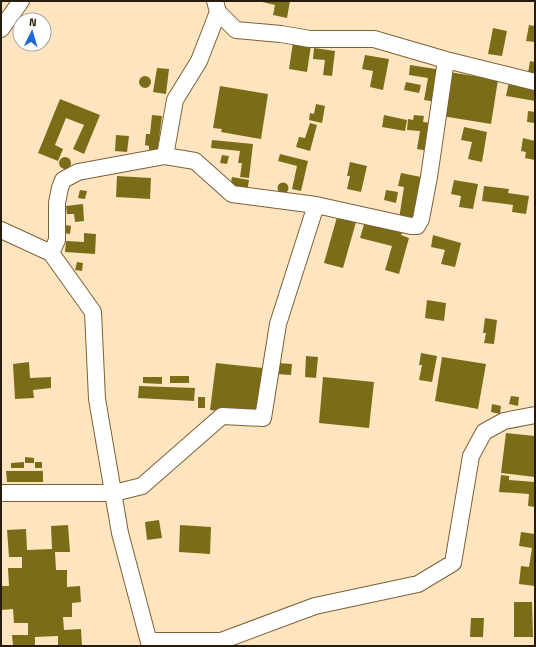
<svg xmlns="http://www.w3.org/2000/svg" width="536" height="647" font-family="'Titillium Web',sans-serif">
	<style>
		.building { fill: #7b6c18 }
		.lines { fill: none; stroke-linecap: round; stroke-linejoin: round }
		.minor-casing { stroke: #7c6136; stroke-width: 18 }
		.minor { stroke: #fff; stroke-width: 16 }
	</style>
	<rect width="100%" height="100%" fill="#fee5c0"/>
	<path class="building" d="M258,1H290L287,18L273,15L275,5Z
		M529,25L535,26V42L526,41Z
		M493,28L507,31L502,56L488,54Z
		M293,42L311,45L307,72L289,69Z
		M314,48L335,51L332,76L323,75L325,60L313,59Z
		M365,55L389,59L383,90L370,87L373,71L362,69Z
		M530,61L535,62V80L527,79Z
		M410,65L442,70L436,102L424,100L428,78L409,75Z
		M157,68L169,69L166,94L153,92Z
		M449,72L498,80L491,124L442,116Z
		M139 82a6 6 0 1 1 12 0a6 6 0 1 1-12 0Z
		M406,82L421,85L419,93L404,90Z
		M509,82L535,86V101L506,96Z
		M220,86L268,94L261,139L221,132L222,129L213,128Z
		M60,99L100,115L84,154L73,149L84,125L66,118L55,145L63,149L58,161L38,153Z
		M316,104L325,106L322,123L309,120L310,113L314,114Z
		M528,111L535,112V123L527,122Z
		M152,115L162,116L157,155L149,153V146L145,145L146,134H150Z
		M384,115L407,120L405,131L382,127Z
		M414,115L424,116L423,122L432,123L428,151L417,149L420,131L407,130L408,119L413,120Z
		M310,123L317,125L310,151L296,147L299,137L305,138Z
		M464,127L487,132L482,162L468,159L472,142L461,140Z
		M116,135L129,136L127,152L115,151Z
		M523,138L535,141V160L525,158L526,152L521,151Z
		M212,140L253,144L249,178L240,177L242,163H238L240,151L211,148Z
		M280,154L308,161L301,191L292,189L297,166L278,161Z
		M222,155L229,156L227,164L220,163Z
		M59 163a6 6 0 1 1 12 0a6 6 0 1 1-12 0Z
		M350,162L367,166L361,192L347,189L350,176H347Z
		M401,173L421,177L412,221L399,219L404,187L398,186Z
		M117,176L151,178L150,199L116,197Z
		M232,177L249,180L247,192L230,189Z
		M454,180L478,184L473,209L459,207L461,196L451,194Z
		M277.5 188a5.5 5.5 0 1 1 11 0a5.5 5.5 0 1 1-11 0Z
		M484,186L509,189L508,193L529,196L526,214L512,212L513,205L482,201Z
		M80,190L87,191L85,199L78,198Z
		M386,190L398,192L396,203L384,200Z
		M83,204L84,221L75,222L74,214H67L66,206Z
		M337,217L356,222L343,268L324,263Z
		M365,221L403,231L401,235L409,238L399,274L385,270L392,246L360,238Z
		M65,225L71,226L70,234L63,233Z
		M84,233L96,234L95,254L65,252L66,241L84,242Z
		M433,235L461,243L455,267L441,264L445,250L431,247Z
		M77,262L83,263L82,271L75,270Z
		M427,300L446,303L444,321L425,318Z
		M485,318L497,320L494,344L484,343L486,333H483Z
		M421,353L437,356L432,382L419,380L422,365H419Z
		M306,356L318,357L316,378L305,377Z
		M442,357L486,364L478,409L435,401Z
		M29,362L30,378L51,377V388L33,390L34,398L15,399L13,364Z
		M216,363L263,368L258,415L210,410Z
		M277,363L292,364L291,375L276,374Z
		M170,376H189V383H170Z
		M143,377H162V384L143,383Z
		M323,377L374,382L369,428L319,423Z
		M139,386L195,388L194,401L138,398Z
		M511,396L519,397L518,406L509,404Z
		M198,397H205V408H198Z
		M492,404L501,406L500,414L491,412Z
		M506,433L535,436V477L501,473Z
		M25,457L34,458V463H25Z
		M24,462V468H11V463Z
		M35,462H42V468H35Z
		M6,471H43V482H7Z
		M501,475L509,476V480L535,482V507L528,506L529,494L499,492Z
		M159,520L162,538L147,540L145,522Z
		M68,525L70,552H55L56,570H67V587L80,586L81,602L72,603V617H63L64,630L81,629L82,646H58V636L35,637V646H13L12,635H28V623H14L13,609L1,610V586H9L8,568H22V557H9L7,530L26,529L27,550L52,549L51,526Z
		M180,525L211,527L210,554L179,552Z
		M521,532L535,534V586L519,584L521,566L529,567L532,548L519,546Z
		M514,602H532L533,637H514Z
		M471,618H484L483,637H470Z"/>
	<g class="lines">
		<defs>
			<path id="minor" d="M218,12L236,30L281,34L310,39H374L446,60L535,82
				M1,29L21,1
				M165,156L175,100L199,61L218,12L215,1
				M1,230L51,253L93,312L97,399L120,533L150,646
				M51,253L57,240V203L60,188L63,180L78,172L165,156L195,161L232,194L316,205L411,226H417L421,219L429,177L446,60
				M1,493H114L142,486L222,416L263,418L278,324L316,205
				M149,641H221L315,606L418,584L453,563L471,456L484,432L504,421L535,415"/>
		</defs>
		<use href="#minor" class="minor-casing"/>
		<use href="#minor" class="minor"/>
	</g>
	<rect width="536" height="647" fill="none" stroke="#271c0a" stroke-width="4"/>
	<g transform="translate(32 32) rotate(5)"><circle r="19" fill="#ffffff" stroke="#a9a49d"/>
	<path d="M0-3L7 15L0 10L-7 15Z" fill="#1e6bd6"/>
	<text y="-6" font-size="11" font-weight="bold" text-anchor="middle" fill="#271c0a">N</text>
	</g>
</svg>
